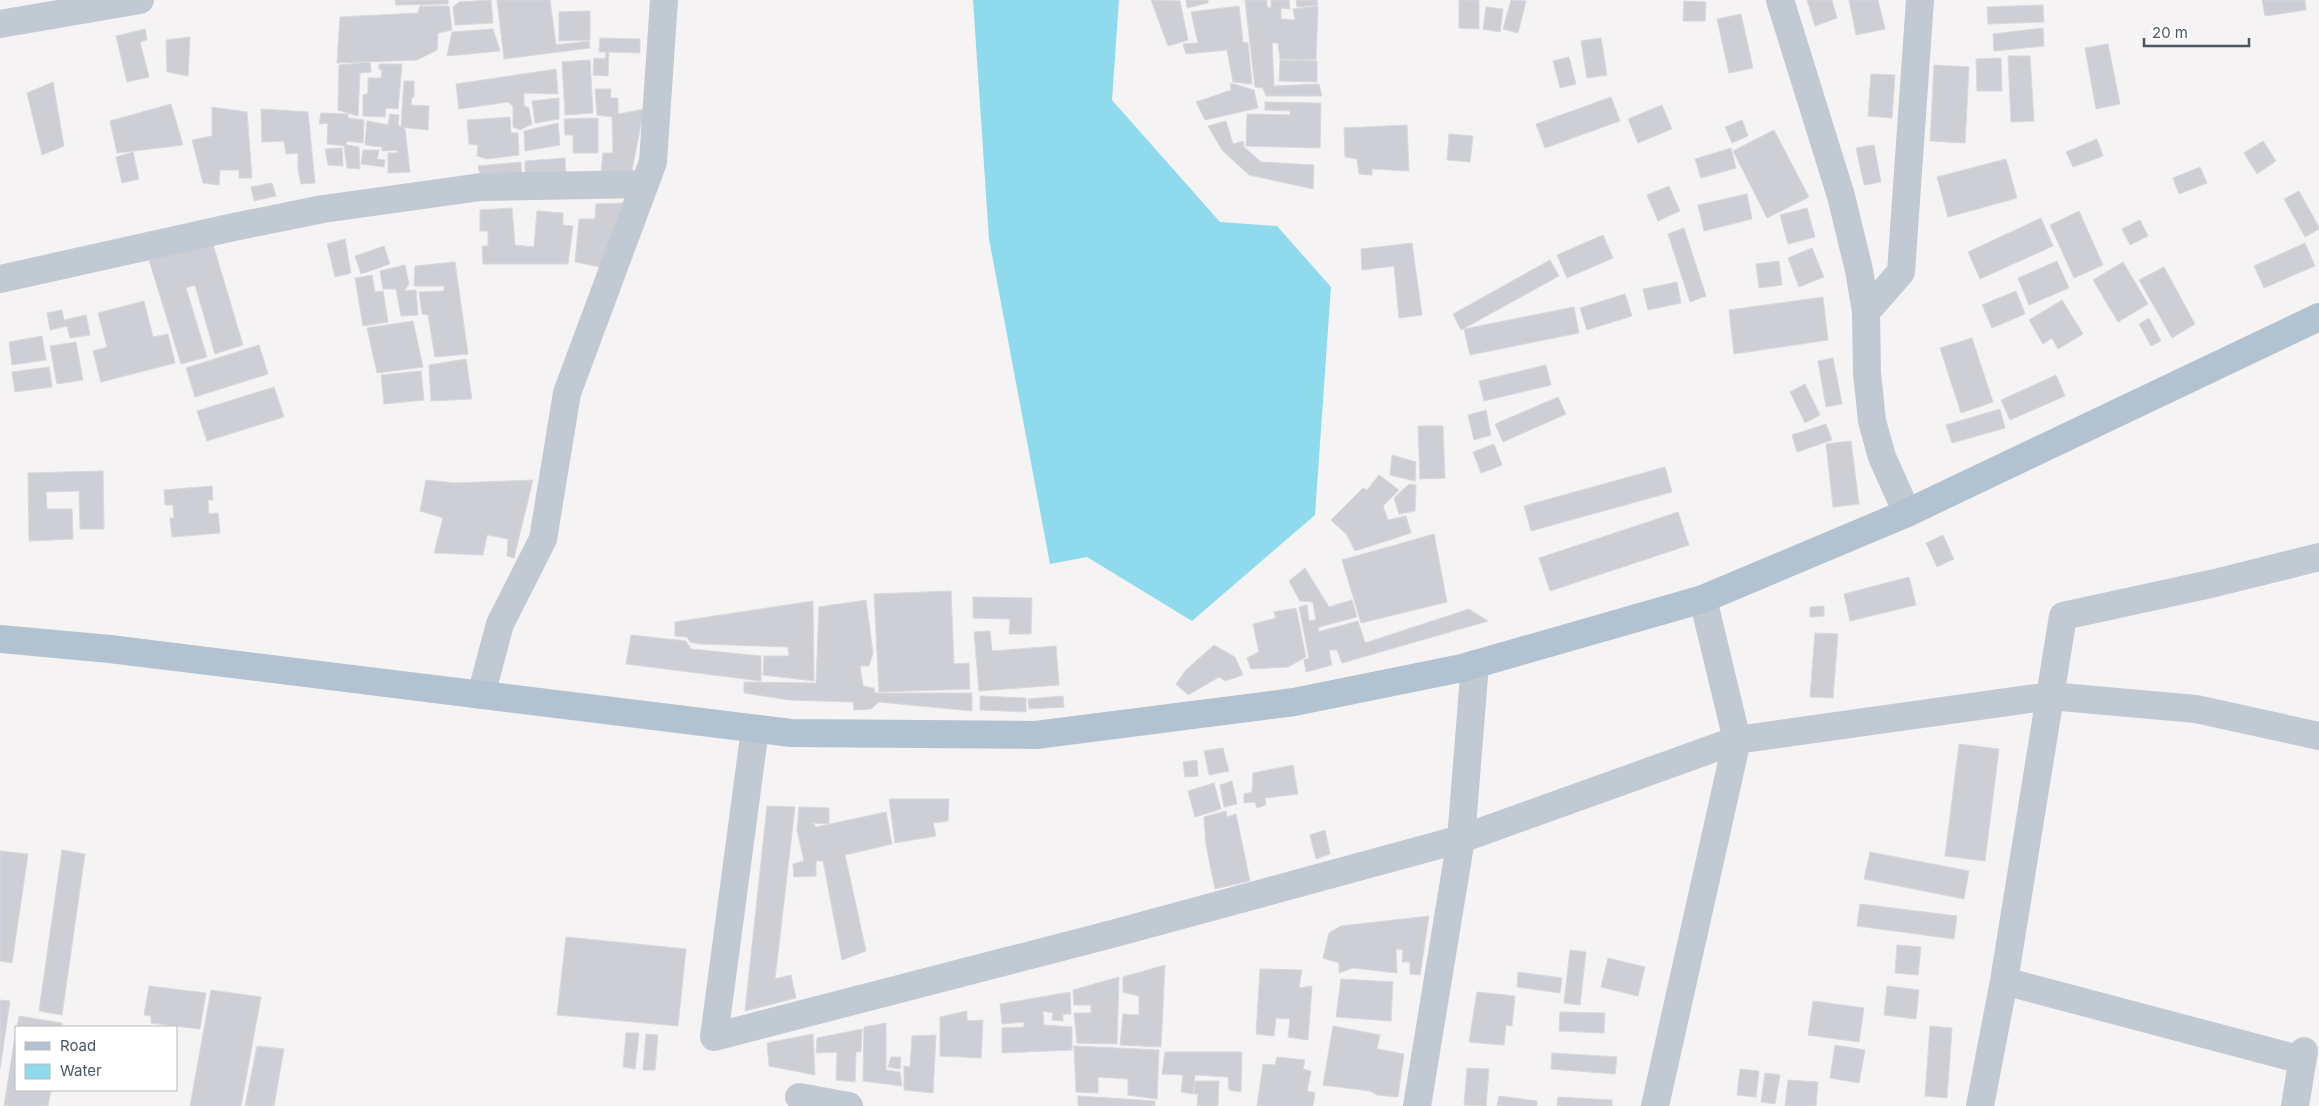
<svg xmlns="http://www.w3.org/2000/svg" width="2319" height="1106" font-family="Inter,sans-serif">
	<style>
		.water { fill: #90daee }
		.building { fill: #cdcfd5; stroke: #d7d9de }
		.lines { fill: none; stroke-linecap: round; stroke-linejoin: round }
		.minor { stroke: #c1cad2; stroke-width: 28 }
		.major { stroke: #b3c2d1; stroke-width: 28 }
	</style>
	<rect width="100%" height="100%" fill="#f5f3f3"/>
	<path class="water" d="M973,0H1119L1112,100L1220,222L1277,226L1331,287L1315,515L1192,621L1087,557L1050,564L989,239Z"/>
	<path class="building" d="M395,0H448V4L396,5Z
		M491,0L493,23L455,25L453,7L459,2Z
		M497,0H550L556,45L589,41L590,48L504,59Z
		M1151,0L1180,1L1188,40L1168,46Z
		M1186,0H1208V3L1187,8Z
		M1245,0H1267V7L1271,8V0H1289L1290,9L1281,8V19L1295,20L1293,9L1318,6L1316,60L1280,59L1278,43H1272L1274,86L1319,84L1322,96H1266L1263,88L1255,87Z
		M1296,0H1317L1318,5L1297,7Z
		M1459,0H1479V29L1459,28Z
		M1511,0L1526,1L1518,33L1503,29Z
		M1807,0H1832L1837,18L1815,26Z
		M1849,0H1878L1885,29L1856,35Z
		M2262,0H2305L2306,10L2265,16Z
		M1684,1L1706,2L1705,21H1683Z
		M2043,5L2044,22L1988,24L1987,7Z
		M420,6H449L452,30L438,33L437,50L417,60L337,63L340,17L418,13Z
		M1239,6L1243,42L1248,43L1252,84L1233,82L1227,50L1186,54L1183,44L1198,43L1191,12Z
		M1486,7L1503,9L1500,32L1483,29Z
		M590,11V40L559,41V12Z
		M1741,14L1753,68L1729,73L1717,19Z
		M2043,28L2044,46L1994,51L1993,34Z
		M145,29L147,40L140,42L149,77L127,82L116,36Z
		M493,29L500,51L447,56L452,32Z
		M190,37L188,76L167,72L166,40Z
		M600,38L640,39V53L609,52L608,76L593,75L594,58L605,59L606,52H599Z
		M1601,38L1607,75L1587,78L1581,41Z
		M2108,44L2120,104L2096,109L2085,48Z
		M2008,56H2030L2034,121L2011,122Z
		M1569,57L1576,84L1560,88L1553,61Z
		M2001,58L2002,91H1977L1976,59Z
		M590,60L593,113L565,115L562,62Z
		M1280,60L1317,61V82L1279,81Z
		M370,62L371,72L360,73L358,116L338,110L339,65Z
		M379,64H402L398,109L386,108L385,117L363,116V95L368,93V78H381L382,71L379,69Z
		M1934,65L1969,67L1965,143L1930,141Z
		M556,69L558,94L524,93V106L529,108L532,124L520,130L513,127V106L508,102L459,109L456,84Z
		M1871,74L1895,75L1892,118L1868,116Z
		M404,81H414V97H412L411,105L429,106L428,130L401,127Z
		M53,82L64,146L42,155L27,93Z
		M1230,83L1254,90L1258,108L1205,120L1196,102L1231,90Z
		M595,89H611L610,98H618V114L644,109L631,175L601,173L603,153H613L612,117L597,115Z
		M1611,97L1620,121L1545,148L1536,124Z
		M559,98V119L535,123L532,101Z
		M1265,102L1321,103L1320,148L1246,146L1247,114L1290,115V111L1265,110Z
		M171,104L183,145L117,153L110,121Z
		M1662,105L1672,129L1638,143L1628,119Z
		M212,107L247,112L252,178H239V170H220L219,185L203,183L192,140L212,136Z
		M261,109L308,112L315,183L301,184L298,169V153L286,154L284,141L262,142Z
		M321,113L348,114V118L364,120L363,143L347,141L346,146L327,144L328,123L319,124Z
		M390,114L399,115L398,125L405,129L410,172L388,173V153H397V150L382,151V147L365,145L367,121L388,125Z
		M510,117L511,133H518L519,155L487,159L477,156L478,145L469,144L467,120Z
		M598,118V153H573V135H565L564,119Z
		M1742,120L1748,136L1732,143L1725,127Z
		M1226,121L1233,144L1243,141L1244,147L1261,162L1314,165L1313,189L1249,175L1222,150L1208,126Z
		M558,123L560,145L525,151L524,131Z
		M1407,125L1409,171L1372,169V175L1359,174L1357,159L1345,157L1344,128Z
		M1774,130L1809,197L1767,218L1733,151Z
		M1449,134L1473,136L1470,162L1447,160Z
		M2097,139L2103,156L2073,167L2066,152Z
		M2263,141L2276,161L2257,174L2244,153Z
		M347,145L359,147L360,169L347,168L344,147Z
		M1874,145L1881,182L1864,185L1856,148Z
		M342,148L343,166L328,165L325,149Z
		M1731,148L1736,168L1701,178L1695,159Z
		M363,150H379L377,159L385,160L384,167L361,164Z
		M133,152L139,179L122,183L116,157Z
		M565,158L566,179L525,175V161Z
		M2006,159L2017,198L1948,217L1937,177Z
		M521,162L522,179H481L478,166Z
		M2200,167L2207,183L2179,194L2173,178Z
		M272,183L276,196L254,201L251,187Z
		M1669,186L1680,211L1658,221L1647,195Z
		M2299,191L2319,227V229L2305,237L2284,199Z
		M1747,194L1752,219L1704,231L1698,205Z
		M623,203L605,268L575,262L579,219H595L596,204Z
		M512,208L515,245L534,247L537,211L563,213V225L573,226L568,264H483L482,246H488V231H480V210Z
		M1807,208L1815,237L1788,244L1780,215Z
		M2079,211L2103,265L2074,278L2050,225Z
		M2041,218L2053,246L1980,279L1968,252Z
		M2140,220L2148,236L2130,245L2122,229Z
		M1684,228L1706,296L1690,302L1668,234Z
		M1603,235L1613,258L1567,278L1557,255Z
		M345,239L351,273L335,277L327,244Z
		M212,241L243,345L215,354L195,285L186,288L207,357L181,364L149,260Z
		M1412,243L1422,315L1399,318L1394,266L1362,270L1361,249Z
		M2305,243L2315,266L2264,288L2254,266Z
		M384,246L390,264L361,274L355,256Z
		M1812,248L1824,277L1799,287L1788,258Z
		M1550,260L1559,276L1461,330L1453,314Z
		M1779,261L1782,285L1759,288L1756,264Z
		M2057,261L2069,288L2029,305L2018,278Z
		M455,262L468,354L435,357L428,315L422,314L419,292L444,291V286H414L415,266Z
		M2123,262L2148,304L2118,322L2093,280Z
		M405,265L409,284L404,291L416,290L418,315L401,316L396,289H383L380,271Z
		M2164,267L2195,324L2172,338L2139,280Z
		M372,275L375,292L383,291L388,322L363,326L355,278Z
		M1677,282L1681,303L1648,310L1643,289Z
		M2016,291L2025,314L1992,328L1982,305Z
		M1625,294L1632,316L1587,330L1580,308Z
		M1823,297L1828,340L1734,354L1729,310Z
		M2062,300L2083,334L2058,349L2052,338L2043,344L2029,320Z
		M144,301L153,337L168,334L175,363L101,382L93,351L107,347L98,313Z
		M1574,307L1579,333L1470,355L1464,329Z
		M62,310L64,320L86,315L90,335L70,338L67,326L50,330L47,313Z
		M2149,318L2161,341L2151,346L2139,324Z
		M413,321L423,367L377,373L367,328Z
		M42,336L46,360L12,365L9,342Z
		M1972,338L1993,402L1961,413L1940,348Z
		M76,342L83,380L57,384L50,346Z
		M259,345L268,374L195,397L186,368Z
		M1833,358L1842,404L1826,407L1818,361Z
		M466,359L472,399L431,401L429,365Z
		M1546,365L1551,385L1484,401L1479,381Z
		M49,367L52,387L15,392L12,372Z
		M421,371L424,400L384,404L381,375Z
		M2056,375L2065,396L2010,420L2001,400Z
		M1805,384L1820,415L1805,423L1790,392Z
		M274,387L284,417L207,441L197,411Z
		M1558,397L1566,414L1503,442L1495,424Z
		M2000,409L2005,428L1952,443L1946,425Z
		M1486,410L1491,435L1474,440L1468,415Z
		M1826,424L1832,440L1797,452L1792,435Z
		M1418,426H1443L1445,478L1420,479Z
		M1851,441L1859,504L1833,507L1826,444Z
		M1494,444L1502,465L1481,473L1473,452Z
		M1392,455L1416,462L1415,481L1390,475Z
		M1665,467L1672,492L1531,531L1524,506Z
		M103,471L104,529H80L79,491L46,492L47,509H72L73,539L29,541L28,473Z
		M1379,475L1399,490L1383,506L1388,520L1406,516L1411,533L1355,551L1347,535L1331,520L1363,488L1367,490Z
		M426,480L455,483L533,480L514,558L507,556L508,539L487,535L483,555L434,553L443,518L420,511Z
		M1409,484L1416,485L1415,511L1399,514L1394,498Z
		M212,486L213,500H208L209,514L218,513L220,533L172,537L170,518H174L173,505H165L164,490Z
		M1678,512L1689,545L1550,591L1539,558Z
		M1434,534L1447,602L1361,623L1342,560Z
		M1943,535L1954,559L1937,567L1926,543Z
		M1305,568L1329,607L1352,600L1357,617L1319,627L1318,632L1358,621L1365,643L1469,609L1488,621L1342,663L1337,650H1329L1332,665L1306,672L1304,660L1309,658L1299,607L1307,605L1309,621L1316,620L1313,602L1300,601L1289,581Z
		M1909,577L1916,605L1850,621L1844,594Z
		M951,591L954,664L969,663L970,689L879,692L874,594Z
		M973,597L1032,598L1031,634H1009L1010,619L973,618Z
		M866,600L873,653L869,666H860L863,686L874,688L875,693H972V711L879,702L871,709L854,710L853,702L789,700L744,693V682L816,683L819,607Z
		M813,601L814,681L763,675L764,656H789L788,647L699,644L690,642L687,637L675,636V622Z
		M1824,606V616L1810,617V607Z
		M1296,608L1306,657L1288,667L1251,669L1247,658L1259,652L1253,624L1276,618L1274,612Z
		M990,631L992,651L1056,646L1059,685L979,691L974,632Z
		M1815,633L1838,634L1833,698L1810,697Z
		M631,635L686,641L691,649L761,656V681L626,664Z
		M1214,645L1235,657L1243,675L1225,681L1219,677L1188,695L1176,684L1186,670Z
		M980,696L1026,698V712L980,710Z
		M1063,696L1064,707L1029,709L1028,699Z
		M1959,744L1999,749L1985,861L1945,856Z
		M1223,748L1229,771L1209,775L1204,751Z
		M1197,760L1198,776L1185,777L1183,762Z
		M1293,765L1298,794L1265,798L1266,805L1257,808L1255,802L1244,803V794L1252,792L1253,773Z
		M1232,781L1237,804L1224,807L1220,785Z
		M1214,783L1221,809L1195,817L1188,791Z
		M889,799H949L948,821L933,823L936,836L895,843Z
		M767,806L795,807L775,979L791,975L796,998L745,1011Z
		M799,807L829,808V824L813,823L816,827L886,812L892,844L845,855L866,951L842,960L823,861H816V876L794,877L793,864L804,861L797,830Z
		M1226,811L1227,817L1236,814L1250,881L1215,889L1206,845L1204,817Z
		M1325,830L1330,854L1316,859L1310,835Z
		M62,850L85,854L62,1015L39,1011Z
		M0,851L28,854L12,963L0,961Z
		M1870,852L1969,871L1964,899L1864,879Z
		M1860,904L1957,916L1954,939L1857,926Z
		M1429,916L1420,975L1410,974V962H1402L1403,950L1396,949L1397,973L1353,968L1339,973V963L1323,958L1329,933L1341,926Z
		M566,937L686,949L678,1026L557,1015Z
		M1897,945L1921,947L1918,975L1895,973Z
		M1570,950L1586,952L1580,1005L1564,1003Z
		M1608,958L1645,967L1638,996L1601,987Z
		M1165,965L1161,1047L1120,1045L1123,1014L1139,1015V996L1123,992V977Z
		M1260,969L1302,970L1299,988L1312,986L1308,1040L1288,1037L1290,1019L1276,1018L1274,1036L1256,1034Z
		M1518,972L1562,978L1560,993L1517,987Z
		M1119,977L1117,1044L1077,1043L1074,1013H1091V1005H1074L1073,990Z
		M1341,979L1393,982L1391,1021L1336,1017Z
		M149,986L206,993L200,1029L151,1023V1016L144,1015Z
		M1887,986L1919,990L1916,1019L1884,1015Z
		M211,990L261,997L241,1106H190Z
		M1070,992L1071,1014H1063V1021L1052,1020L1053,1013L1043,1011L1044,1025L1072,1027V1050L1002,1053V1028L1024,1027V1022L1002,1024L1000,1004Z
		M1477,992L1515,996L1512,1026L1506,1025L1504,1045L1469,1042Z
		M0,1000L10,1001L0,1069Z
		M1813,1001L1864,1008L1859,1042L1808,1035Z
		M967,1011V1021L983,1020L981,1058L940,1056V1017Z
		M1560,1012L1605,1013L1604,1033L1559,1031Z
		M19,1016L62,1023V1027H17Z
		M886,1023V1070L900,1072L902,1086L863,1081L864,1027Z
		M1333,1026L1380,1035L1377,1049L1404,1054L1398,1097L1377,1095L1370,1091L1323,1085Z
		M1930,1026L1952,1028L1947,1098L1925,1096Z
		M862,1029L861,1052H856L855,1082L836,1080L837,1052L816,1053L817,1038Z
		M16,1030V1090H51L48,1106H4Z
		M626,1033H639L635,1069L623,1067Z
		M646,1034L658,1035L655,1070H643Z
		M813,1034L815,1075L769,1066L767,1043Z
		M936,1035L933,1093L904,1090V1066L910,1067L912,1036Z
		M1835,1045L1865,1050L1859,1083L1830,1078Z
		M257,1046L284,1049L274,1106H245Z
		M1074,1046L1159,1050L1157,1099L1128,1095V1079L1098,1077V1093L1076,1092Z
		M1165,1052H1242L1241,1092L1229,1090L1228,1077L1195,1075L1193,1094L1181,1092L1183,1075L1162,1074Z
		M1552,1053L1617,1057L1615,1074L1551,1069Z
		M891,1057H901L900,1069L888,1067Z
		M1277,1057L1305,1060L1303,1069L1311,1071L1307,1091L1315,1093L1313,1106H1257L1263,1064L1275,1065Z
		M1467,1068L1489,1069L1486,1106L1464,1105Z
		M1740,1069L1759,1071L1756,1097L1737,1095Z
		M1765,1073L1780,1075L1775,1104L1761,1102Z
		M1788,1080L1818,1082L1816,1106H1785Z
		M1195,1081H1219L1218,1106H1197L1198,1094H1194Z
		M1078,1096L1155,1101V1106H1078Z
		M1499,1096L1537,1101V1106H1497Z
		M1558,1097L1612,1100V1106H1557Z"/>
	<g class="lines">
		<path class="minor" d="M1780,0L1841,196L1859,270L1866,312L1867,373L1872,421L1882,457L1907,513
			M0,24L140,0
			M0,279L234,227L323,209L481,187L645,184
			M1866,312L1901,272L1920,0
			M1475,664L1461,839L1737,740L1703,599
			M481,695L500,624L543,539L567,393L653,162L664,0
			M755,729L714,1037L1112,934L1461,839L1417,1106
			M2004,981L2302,1060
			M799,1097L849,1106
			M1655,1106L1737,740L2050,696L2196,709L2319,736
			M1980,1106L2004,981L2063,616L2215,583L2319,557
			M2295,1106L2304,1051"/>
		<path class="major" d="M0,639L110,649L791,733L1036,735L1294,702L1462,668L1703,599L1907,513L2319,317"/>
	</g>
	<rect x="15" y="1026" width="162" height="65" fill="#ffffff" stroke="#b7bbc0"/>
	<rect x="25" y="1042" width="25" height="8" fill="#b3c2d1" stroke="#b7bbc0"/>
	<text x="60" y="1051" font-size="15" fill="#4a5661">Road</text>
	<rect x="25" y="1064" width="25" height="15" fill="#90daee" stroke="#b7bbc0"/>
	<text x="60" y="1076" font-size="15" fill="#4a5661">Water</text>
	<path d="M2144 38v8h105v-8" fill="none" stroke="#4a5661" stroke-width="2.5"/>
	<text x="2152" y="38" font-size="15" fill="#4a5661" stroke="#ffffff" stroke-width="4" paint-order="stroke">20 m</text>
</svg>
